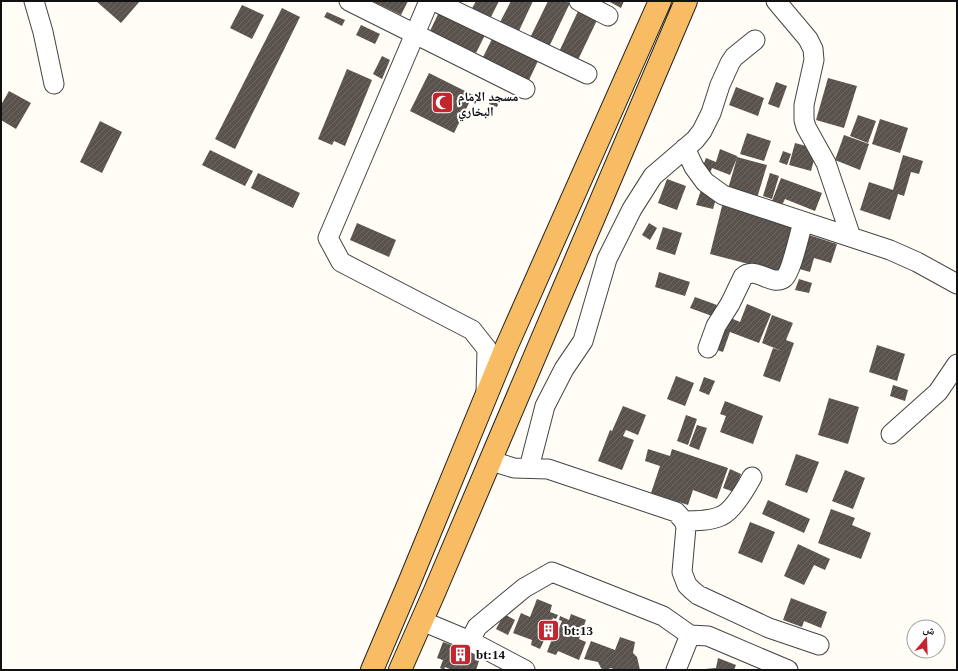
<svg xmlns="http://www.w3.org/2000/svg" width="958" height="671" font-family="'Times New Roman','Noto Naskh Arabic',serif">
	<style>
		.building { fill: url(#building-hatch) }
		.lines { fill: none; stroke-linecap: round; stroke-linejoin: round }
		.minor-casing { stroke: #444; stroke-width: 21 }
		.trunk-casing { stroke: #222; stroke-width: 24 }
		.minor { stroke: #fff; stroke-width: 19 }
		.trunk { stroke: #f7bc64; stroke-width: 22 }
		.labels { text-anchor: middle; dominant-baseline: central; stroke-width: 4; stroke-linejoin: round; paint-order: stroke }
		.poi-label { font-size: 13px; font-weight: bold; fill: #111; stroke: #fff; text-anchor: start }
	</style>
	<defs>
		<pattern id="building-hatch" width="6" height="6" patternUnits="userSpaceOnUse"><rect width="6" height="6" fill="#5a524d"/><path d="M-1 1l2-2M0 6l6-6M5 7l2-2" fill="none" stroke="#6d6662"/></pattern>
	</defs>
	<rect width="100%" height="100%" fill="#fffdf5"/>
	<path class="building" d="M96,1H140L121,23Z
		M372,1H408L401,15Z
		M476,1H499L490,19L471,10Z
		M511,1H533L518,33L499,24Z
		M548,1H566L570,3L548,49L529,40Z
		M608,1H624L621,8Z
		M242,5L264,15L252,39L230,28Z
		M580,7L599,16L577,62L558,54Z
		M282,8L300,17L235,149L215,139Z
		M327,12L345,20L342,26L324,17Z
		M439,12L485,35L476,53L430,31Z
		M361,25L380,34L375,44L356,35Z
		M492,39L538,61L529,80L483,57Z
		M382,56L390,60L382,79L373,74Z
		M347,69L372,80L345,146L334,141L332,145L318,139Z
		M429,73L473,95L454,133L410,111Z
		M828,78L857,86L844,128L816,120Z
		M776,82L787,86L779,108L768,104Z
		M736,87L764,98L758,116L729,105Z
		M9,91L31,103L16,129L1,120V105Z
		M492,96L500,99L497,107L489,104Z
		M858,115L876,121L868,143L850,136Z
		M880,119L908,128L900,153L872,144Z
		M100,121L122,132L102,173L80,162Z
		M747,133L771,141L764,161L740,154Z
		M844,135L869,144L860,170L835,160Z
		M795,143L817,149L811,171L789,165Z
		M720,149L737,156V157L767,165L757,198L728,189L737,158L730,175L712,168L708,178L700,174L706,158L716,162Z
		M210,150L253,171L245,186L202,165Z
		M783,151L791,154L787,165L779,162Z
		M903,155L923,161L919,174L911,172L904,196L898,194L890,220L860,210L869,182L893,190Z
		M258,173L300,193L293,208L251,188Z
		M770,173L779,176L772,199L763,196Z
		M781,178L822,193L815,211L785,199L782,205L772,201Z
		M667,179L686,186L677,210L658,203Z
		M702,187L718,192L713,209L696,205Z
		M723,202L793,221L780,272L710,254Z
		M357,223L396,240L389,257L350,240Z
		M649,223L657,228L650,240L642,235Z
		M663,227L682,233L675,255L656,249Z
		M806,234L837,244L831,263L814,258L810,272L796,268Z
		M659,272L690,282L685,296L655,287Z
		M799,279L812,283L809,293L795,290Z
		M695,297L717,305L712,316L690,308Z
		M747,304L771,314L759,343L730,332L723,352L714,349L726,316L740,322Z
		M772,315L793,323L786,340L794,343L780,382L763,376L773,348L782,351L762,343Z
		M877,345L905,354L897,381L869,372Z
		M676,376L694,383L685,406L667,399Z
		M704,377L715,381L709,395L699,391Z
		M893,385L908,390L905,401L890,396Z
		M829,398L859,407L848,444L818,435Z
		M725,401L763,416L753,444L720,432L726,416L720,414Z
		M623,406L646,415L638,435L626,430L623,436L634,440L622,470L598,461L610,430L612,431Z
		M686,415L697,419L688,445L677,441Z
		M697,425L707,428L699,450L689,446Z
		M648,449L670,456L672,449L728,468L717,499L693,490L688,505L651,493L660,466L645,461Z
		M796,454L819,462L807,493L785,485Z
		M730,469L741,474L734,492L723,488Z
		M845,470L865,478L853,509L832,501Z
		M768,500L810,519L804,533L762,514Z
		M831,509L855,518L852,525L871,533L861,559L818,543Z
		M750,522L775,532L762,563L738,553Z
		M798,544L830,559L825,570L814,565L804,585L784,576Z
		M791,598L827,612L821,628L804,621L802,627L783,620Z
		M537,599L552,605L550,612L558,615L556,619L553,618L550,625L559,628L562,621L559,620L560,616L569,620L571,614L586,620L579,639L586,642L579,660L558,651L556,655L547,652L552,639L546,636L540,649L531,645L532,640L513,633L521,613L530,617Z
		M504,614L515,620L508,635L496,629Z
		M620,637L635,642L633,653L637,657L640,670H613L612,668L604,670L601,668L598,662L584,659L591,641L615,650Z
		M443,642L463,649L465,642L483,649L476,670H452L445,667L444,670L440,668L443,660L437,658Z
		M718,658L736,665L734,670H705V669L716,668Z"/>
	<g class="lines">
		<defs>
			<path id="minor" d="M34,1L43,32L54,84
				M349,1L525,89
				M429,1L328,238L341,262L472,330L487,349L486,393
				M434,1L587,74
				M579,1L608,16
				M776,1L808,39L813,49L814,60L804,105V120L806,127L826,163L851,237
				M685,148L694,167L705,182L723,195L890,250L917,262L957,284
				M708,348L716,326L730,304L743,277C756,265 771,287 784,278C791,273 800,232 803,222
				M891,434L938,392L957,364
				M491,461L514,468L548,469L676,512L684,521L686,527L682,572L687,585L692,590L698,595L769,628L819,645
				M529,468L545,406L564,369L583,341L607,259L632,209L653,176L695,140L702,131L711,113L720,85L730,63L734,57L755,40
				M684,521C696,521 710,521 721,516C733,511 746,488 752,477
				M422,621L470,641L525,670
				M470,641L477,627L524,588L552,572L663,616L690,635
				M676,670L690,635L708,636L788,670"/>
			<path id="trunk" d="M372,670L409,583L505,350L660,1
				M400,670L434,593L686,1"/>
		</defs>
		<use href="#minor" class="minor-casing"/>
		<use href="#trunk" class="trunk-casing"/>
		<use href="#minor" class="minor"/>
		<use href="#trunk" class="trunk"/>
	</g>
	<defs>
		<symbol id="mosque-square" viewBox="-11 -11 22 22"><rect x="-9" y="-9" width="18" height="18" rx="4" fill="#c4262e" stroke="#fff"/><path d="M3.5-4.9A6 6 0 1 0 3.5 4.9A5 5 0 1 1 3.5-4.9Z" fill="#fff"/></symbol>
		<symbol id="building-square" viewBox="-11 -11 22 22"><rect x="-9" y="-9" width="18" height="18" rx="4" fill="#c4262e" stroke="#fff"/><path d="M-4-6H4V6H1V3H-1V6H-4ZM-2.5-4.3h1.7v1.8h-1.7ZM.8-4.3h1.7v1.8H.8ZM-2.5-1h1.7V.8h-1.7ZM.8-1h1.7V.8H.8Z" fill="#fff"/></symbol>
	</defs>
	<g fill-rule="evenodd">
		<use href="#mosque-square" x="430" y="90" width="25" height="25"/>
		<use href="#building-square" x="536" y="618" width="25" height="25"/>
		<use href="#building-square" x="448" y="642" width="25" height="25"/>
	</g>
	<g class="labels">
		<g class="poi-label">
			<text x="458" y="96">مسجد الإمام<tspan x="458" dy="15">البخاري</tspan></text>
			<text x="564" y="630">bt:13</text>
			<text x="476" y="654">bt:14</text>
		</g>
	</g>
	<rect width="958" height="671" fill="none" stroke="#111111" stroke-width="4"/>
	<g transform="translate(926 639) rotate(19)"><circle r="19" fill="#ffffff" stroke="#a0a0a0"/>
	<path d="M0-3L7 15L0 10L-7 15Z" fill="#c4262e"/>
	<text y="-6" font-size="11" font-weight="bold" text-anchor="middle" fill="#111111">ش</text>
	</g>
</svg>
